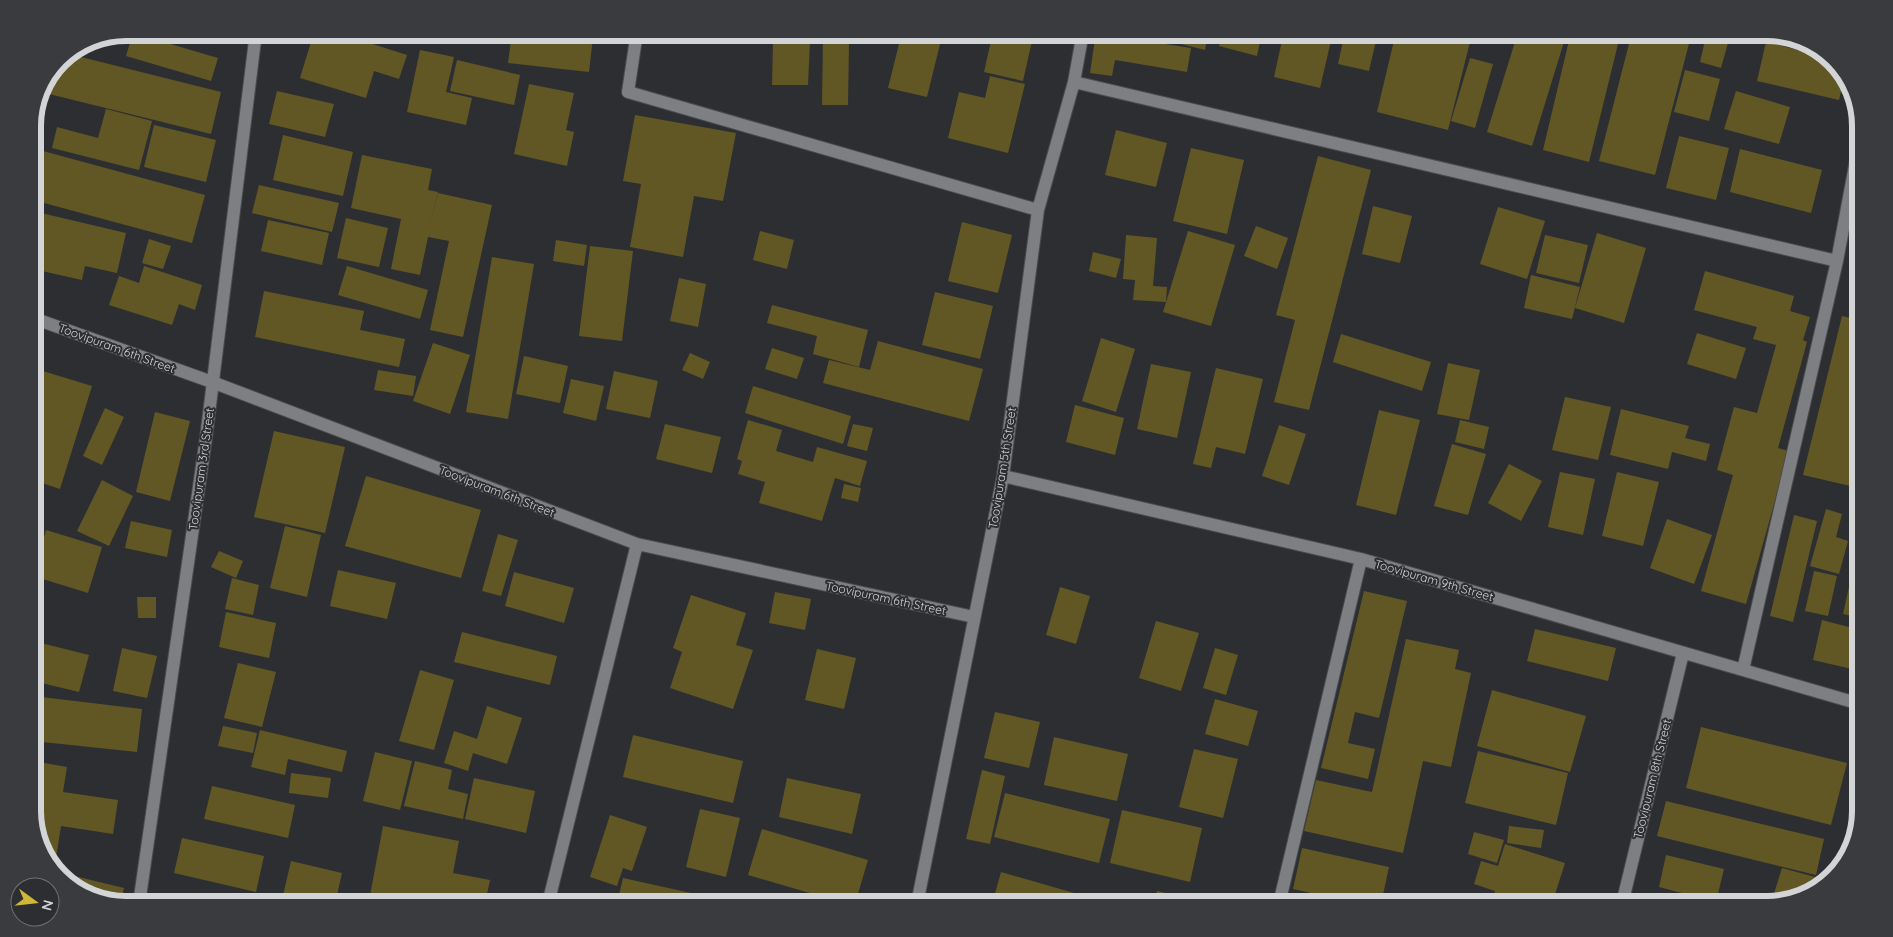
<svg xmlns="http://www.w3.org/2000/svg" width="1893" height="937" font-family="Quicksand,sans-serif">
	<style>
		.building { fill: #615724 }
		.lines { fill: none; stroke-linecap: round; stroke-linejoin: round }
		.minor-casing { stroke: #4a4b4e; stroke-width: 14 }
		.tertiary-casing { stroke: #4a4b4e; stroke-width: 14 }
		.minor { stroke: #7e7f83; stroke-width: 12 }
		.tertiary { stroke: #7e7f83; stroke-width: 12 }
		.labels { text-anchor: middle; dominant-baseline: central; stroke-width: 4; stroke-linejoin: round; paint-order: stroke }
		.street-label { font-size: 12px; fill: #d3d4d6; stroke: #2d2e31 }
		.rim { fill: none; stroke: #d3d4d6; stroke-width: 6 }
	</style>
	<rect width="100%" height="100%" fill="#2d2e31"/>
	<path class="building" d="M156,32H172L170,37Z
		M314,32H335L407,55L399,79L374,71L366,98L300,78Z
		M512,32H553L593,37L589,72L508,63Z
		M823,32H888V43H849L848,105H822Z
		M902,32L941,40L927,97L888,88Z
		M993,32H1034L1023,81L984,72Z
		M1096,32H1147L1146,41L1191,48L1187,72L1115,60L1112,76L1090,73Z
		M1158,32H1208L1205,50L1157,38Z
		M1222,32H1262L1257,56L1219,46Z
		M1270,32H1333L1320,88L1274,77L1283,36Z
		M1345,32H1378L1369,71L1338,64Z
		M1396,32H1449L1471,38L1448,130L1377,112Z
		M1518,32H1567L1532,146L1487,132Z
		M1571,32H1589L1619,40L1589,162L1543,150Z
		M1632,32H1692L1655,175L1599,161Z
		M1707,32H1731L1721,68L1700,62Z
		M133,33L218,58L211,81L126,56Z
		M773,40L810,41L808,85H772Z
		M1766,42L1823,56L1845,75L1839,100L1757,81Z
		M420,50L454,57L446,92L472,98L466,125L407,112Z
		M69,54L221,92L211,134L45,93L60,60Z
		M1470,58L1493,64L1475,128L1451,121Z
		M457,60L520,75L514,105L450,91Z
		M1685,70L1720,79L1709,121L1674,112Z
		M990,76L1025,84L1008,153L948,138L959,92L985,98Z
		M529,84L574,93L566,130L574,132L567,166L514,154Z
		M277,91L334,104L325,137L269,124Z
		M1736,91L1790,107L1779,144L1724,129Z
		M106,109L152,121L139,170L52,148L57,127L98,138Z
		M635,115L736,133L723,201L694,196L683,257L630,247L641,184L623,181Z
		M154,125L216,140L206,182L144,167Z
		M1116,130L1167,143L1156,187L1105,175Z
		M283,135L353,152L343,196L273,180Z
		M1679,136L1729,148L1716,200L1666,188Z
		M1191,148L1244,160L1227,234L1173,221Z
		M1740,149L1822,170L1811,213L1730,192Z
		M43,151L205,195L192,243L33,200V189Z
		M362,155L432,169L428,190L438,192L430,227L438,193L492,205L463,337L430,330L449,241L428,237L420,275L391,269L401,219L351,208Z
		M1318,156L1371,170L1309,410L1274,402L1295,320L1276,315Z
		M259,185L339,203L332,232L252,213Z
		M1373,206L1412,216L1400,263L1362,254Z
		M1498,207L1545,221L1527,279L1480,264Z
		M37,212L126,233L117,273L85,266L82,280L33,269V232Z
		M346,218L388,228L379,267L337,258Z
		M268,220L329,233L322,265L261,251Z
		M962,222L1012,235L998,293L948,281Z
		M1256,226L1288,238L1277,269L1244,256Z
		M760,231L794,240L787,269L753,260Z
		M1188,231L1235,245L1211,326L1163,312Z
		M1597,233L1646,248L1624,323L1575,308Z
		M1126,235L1157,238L1153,286L1167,287L1166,302L1133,300L1135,280L1123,279Z
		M1545,235L1588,245L1579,283L1536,273Z
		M149,239L171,246L163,269L142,263Z
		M556,240L587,245L584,266L553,261Z
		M590,246L633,251L622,341L579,336Z
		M1093,252L1121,259L1116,278L1089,271Z
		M492,257L534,264L508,419L466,412Z
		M144,266L202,285L195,310L179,304L172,325L109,305L119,276L139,283Z
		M347,266L428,290L420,319L338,295Z
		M1705,271L1794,296L1790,311L1810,317L1803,340L1807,342L1778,448L1789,451L1746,604L1701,591L1733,475L1717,470L1734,407L1757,413L1776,345L1753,339L1757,327L1694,310Z
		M1531,275L1580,287L1572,319L1524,308Z
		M679,278L706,284L698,327L670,321Z
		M264,291L364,311L360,330L405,339L399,367L255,337Z
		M935,292L993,306L980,359L922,345Z
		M772,305L868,330L859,367L813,354L817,336L767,323Z
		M1842,316L1860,320V481L1859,488L1803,475Z
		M1697,333L1746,348L1736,379L1687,364Z
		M1341,334L1431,362L1422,391L1333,362Z
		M1101,338L1135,349L1116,412L1082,401Z
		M878,341L983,369L969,421L823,383L829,360L870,370Z
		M433,343L470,355L450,414L413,401Z
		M772,348L804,358L797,379L765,369Z
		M690,353L710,362L703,379L682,370Z
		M524,356L568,366L560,403L516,394Z
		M1448,363L1480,370L1469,420L1437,414Z
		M1151,364L1191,372L1177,438L1137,429Z
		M33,368L92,386L60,489L33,480V417L37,404L33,403Z
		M1216,368L1263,379L1245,454L1216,447L1211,468L1193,464Z
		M378,370L416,376L413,396L374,390Z
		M614,371L658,381L650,418L606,409Z
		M571,379L604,386L596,421L563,413Z
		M753,386L851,416L843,444L745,413Z
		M1565,397L1611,407L1598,460L1552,450Z
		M1075,405L1124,418L1115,455L1066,442Z
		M105,408L124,417L102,465L83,456Z
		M1621,409L1689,426L1685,438L1710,444L1706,461L1672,452L1668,469L1610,455Z
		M1379,410L1420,420L1396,515L1356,505Z
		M155,412L190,421L170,501L136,492Z
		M748,420L782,430L776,451L813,462L817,447L867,461L860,486L835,478L822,521L759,503L765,482L738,474L742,461L737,459Z
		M1460,420L1489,427L1484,449L1455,442Z
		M665,424L721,437L712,473L656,459Z
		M853,424L873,428L867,451L847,446Z
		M1279,425L1306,434L1289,485L1262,476Z
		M274,431L345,447L325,533L254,517Z
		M1452,444L1486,454L1468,515L1434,506Z
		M1509,464L1542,481L1521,521L1488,503Z
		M1560,472L1595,479L1583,535L1548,527Z
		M1617,472L1659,482L1643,546L1602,536Z
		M366,476L481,510L461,578L345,546Z
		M102,480L133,496L109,546L77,531Z
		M844,484L861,488L858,502L841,498Z
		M1826,509L1842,514L1836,537L1848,541L1839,574L1810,566Z
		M1794,515L1817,521L1793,622L1770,616Z
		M1667,519L1712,535L1694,584L1650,568Z
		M131,521L172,530L167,557L125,548Z
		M285,526L321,535L307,597L270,588Z
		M46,530L102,547L88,593L33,576Z
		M498,534L518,540L501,596L482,591Z
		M1858,546H1860V618L1843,614Z
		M219,551L243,561L236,578L211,567Z
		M338,570L396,583L387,619L330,606Z
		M1814,571L1837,576L1828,616L1805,611Z
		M514,572L574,588L564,623L505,606Z
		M232,578L259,585L253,615L225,609Z
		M1060,587L1090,596L1076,644L1046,635Z
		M1364,591L1407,601L1379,718L1355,712L1348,743L1375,749L1368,779L1321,768Z
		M775,592L811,599L805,630L769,623Z
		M691,595L746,613L736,645L753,650L733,709L670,688L682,652L673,648Z
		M137,597H156V618H138Z
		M226,612L276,623L269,658L219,647Z
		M1822,620L1860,630V650L1856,670L1813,660Z
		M1156,621L1199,633L1181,691L1139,678Z
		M1535,629L1616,648L1608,681L1527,661Z
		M462,632L557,656L550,685L454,662Z
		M1406,639L1459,650L1455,669L1471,673L1451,767L1423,761L1403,853L1304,831L1316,780L1372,792Z
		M33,641L89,655L79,692L33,681Z
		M122,648L157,656L147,698L113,691Z
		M1215,648L1238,655L1226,695L1203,688Z
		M817,649L856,658L844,709L805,700Z
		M238,663L276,672L262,727L224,718Z
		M420,670L454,680L434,750L399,741Z
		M1492,690L1586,716L1570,772L1477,746Z
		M33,696L142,709L137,752L33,741Z
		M1215,699L1258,711L1248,746L1205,734Z
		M487,706L522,718L507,764L473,753L468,771L444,763L454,731L477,739Z
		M995,712L1040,722L1029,768L984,758Z
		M223,726L257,733L253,753L218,746Z
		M1701,727L1847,763L1831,825L1686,788Z
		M260,730L347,751L342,772L288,759L285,775L251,767Z
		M633,735L743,761L733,803L623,777Z
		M1054,737L1128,754L1117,801L1044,785Z
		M1194,749L1238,759L1223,818L1179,807Z
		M1478,751L1568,773L1556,825L1465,803Z
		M375,752L412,761L400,810L363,801Z
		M33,761L67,767L63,792L118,800L113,834L61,826L56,858L47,857L33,817Z
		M415,761L452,770L448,789L468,794L463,819L404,806Z
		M982,770L1005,776L990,844L966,839Z
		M291,773L331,778L328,798L289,793Z
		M474,778L535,791L526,833L465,819Z
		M787,778L861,794L852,834L779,817Z
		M212,786L295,805L288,838L204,819Z
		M1005,793L1110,819L1099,863L994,837Z
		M1666,801L1824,839L1816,875L1657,836Z
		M700,809L740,818L726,877L686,867Z
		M1122,810L1202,828L1190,882L1110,863Z
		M610,815L647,827L632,871L623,868L617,886L590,877Z
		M383,826L459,841L453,873L490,880L485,904H388L369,901Z
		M1509,826L1544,830L1541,848L1507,843Z
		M762,829L868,860L855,904H847L748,875Z
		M1474,832L1504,840L1497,863L1468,854Z
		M182,838L264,856L256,892L174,873Z
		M1505,844L1565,863L1552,904H1491L1495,891L1474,884L1481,861L1498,866Z
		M1302,848L1389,867L1381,904H1309L1311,893L1293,889Z
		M1666,855L1724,869L1716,902L1659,887Z
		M291,861L342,873L335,904H281Z
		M1782,868L1826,880L1818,889L1771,903Z
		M1001,872L1088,897L1086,904H992Z
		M66,874L124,888L120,903L85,895L65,877Z
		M623,878L700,895L698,904H617Z
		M1157,891L1214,904H1154Z
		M604,893L615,896L613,904H601Z
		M192,900L206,904H191Z"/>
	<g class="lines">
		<defs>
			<path id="minor" d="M637,32L628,92L1038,210
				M1074,82L1837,261L1860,139
				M33,318L212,382L637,544L974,617
				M1003,476L1361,559L1860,704
				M1743,670L1837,261
				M548,904L637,544
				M917,904L1003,476L1038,210L1074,82L1083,32
				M1279,904L1361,559
				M1622,904L1683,653"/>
			<path id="tertiary" d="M139,904L206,438L256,32"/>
		</defs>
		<use href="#minor" class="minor-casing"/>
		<use href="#tertiary" class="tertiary-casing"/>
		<use href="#minor" class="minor"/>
		<use href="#tertiary" class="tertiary"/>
	</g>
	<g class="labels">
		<g class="street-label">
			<text transform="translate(117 348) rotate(20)">Toovipuram 6th Street</text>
			<text transform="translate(1002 468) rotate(-81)">Toovipuram 5th Street</text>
			<text transform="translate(201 469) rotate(-82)">Toovipuram 3rd Street</text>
			<text transform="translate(497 491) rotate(21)">Toovipuram 6th Street</text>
			<text transform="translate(1434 580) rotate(16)">Toovipuram 9th Street</text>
			<text transform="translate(886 598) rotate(12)">Toovipuram 6th Street</text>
			<text transform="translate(1652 779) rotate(-76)">Toovipuram 8th Street</text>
		</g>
	</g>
	<path d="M0 0H1893V937H0ZM126 41H1767A85 85 0 0 1 1852 126V811A85 85 0 0 1 1767 896H126A85 85 0 0 1 41 811V126A85 85 0 0 1 126 41Z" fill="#3a3b3e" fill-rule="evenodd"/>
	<path class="rim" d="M126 41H1767A85 85 0 0 1 1852 126V811A85 85 0 0 1 1767 896H126A85 85 0 0 1 41 811V126A85 85 0 0 1 126 41Z"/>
	<g transform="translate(35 902) rotate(105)"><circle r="24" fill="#2d2e31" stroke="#6f7073"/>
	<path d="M0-4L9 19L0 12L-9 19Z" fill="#d0b736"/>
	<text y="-8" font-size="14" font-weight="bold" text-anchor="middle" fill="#d3d4d6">N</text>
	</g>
</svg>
